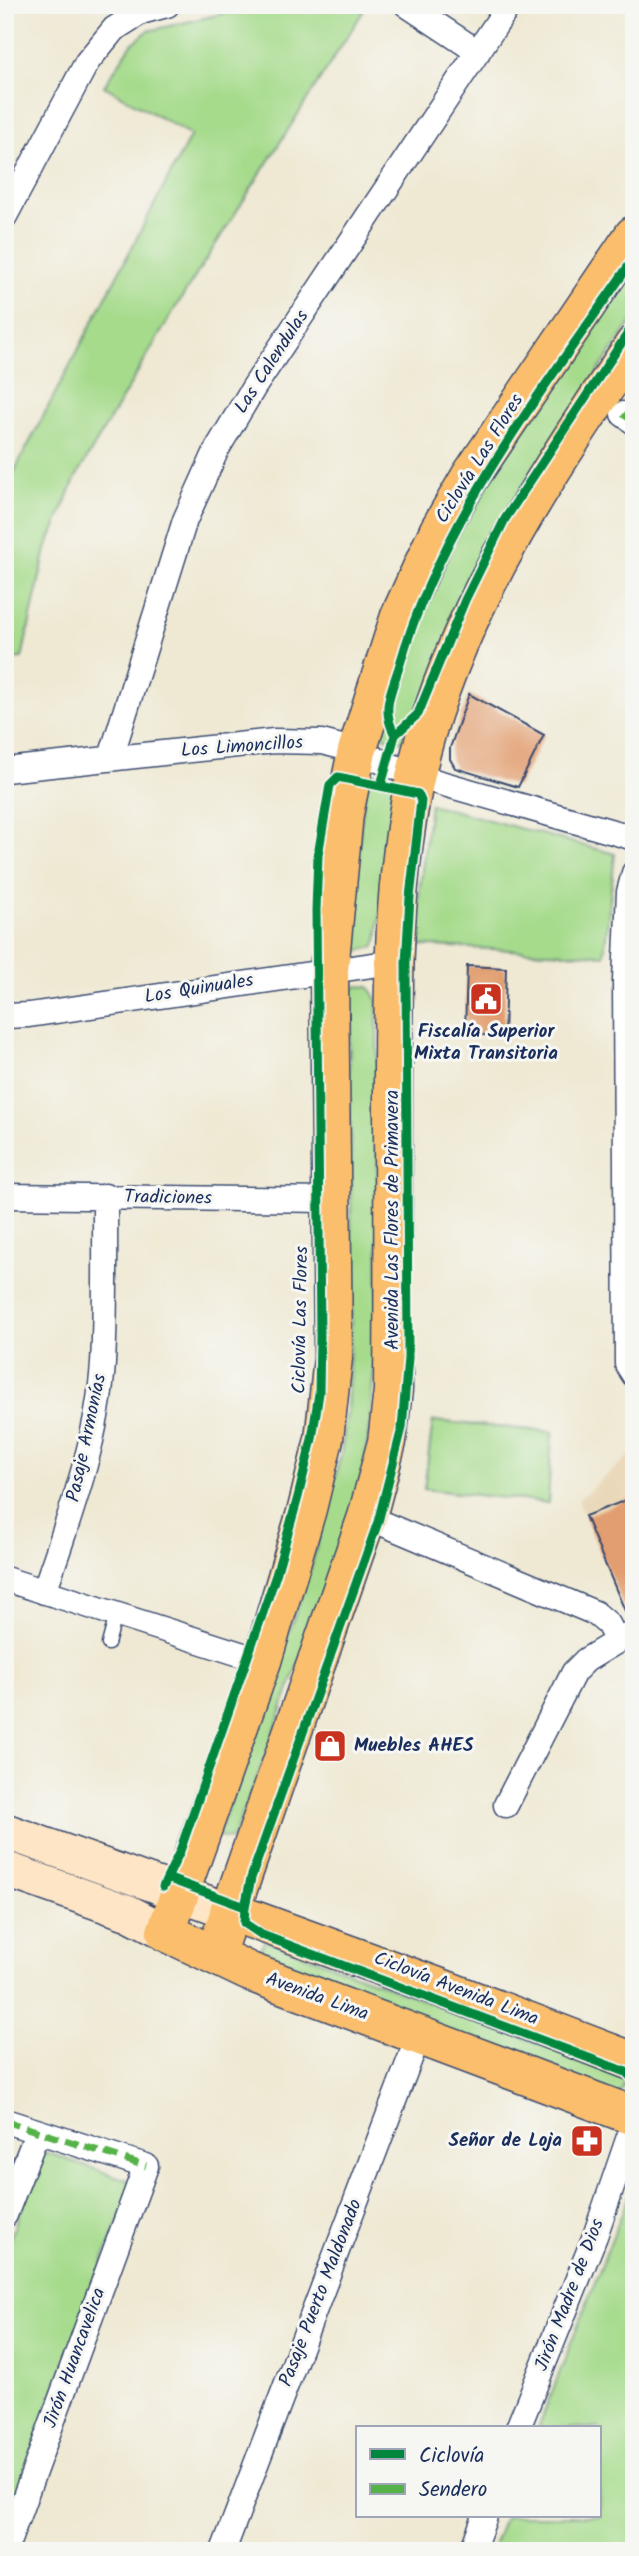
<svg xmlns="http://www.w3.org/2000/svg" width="639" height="2556" font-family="Kalam,sans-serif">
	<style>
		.built { fill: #ead8ba }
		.green { fill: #a6db8c; stroke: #608575; stroke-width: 2 }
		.building { fill: #e29e70 }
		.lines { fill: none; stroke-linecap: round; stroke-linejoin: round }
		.lane-casing { stroke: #3b4b70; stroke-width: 15 }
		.street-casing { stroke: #3b4b70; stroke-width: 27 }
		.secondary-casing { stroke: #3b4b70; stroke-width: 38 }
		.primary-casing { stroke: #3b4b70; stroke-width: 41 }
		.lane { stroke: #fff; stroke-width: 12 }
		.street { stroke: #fff; stroke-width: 24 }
		.secondary { stroke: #fde5c5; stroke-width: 35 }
		.primary { stroke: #fabe6d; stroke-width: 38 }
		.quiet { stroke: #55b248; stroke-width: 7; stroke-dasharray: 14 7; stroke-linecap: butt }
		.cycleway-casing { stroke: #f6f6f2; stroke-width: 13 }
		.cycleway { stroke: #00873e; stroke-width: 9 }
		.labels { text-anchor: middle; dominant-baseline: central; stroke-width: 6; stroke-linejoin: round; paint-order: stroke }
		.street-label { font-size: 19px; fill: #1b2f5e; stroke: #f6f6f2 }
		.poi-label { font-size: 19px; font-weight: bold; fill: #1b2f5e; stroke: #f6f6f2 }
	</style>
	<rect width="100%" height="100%" fill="#f6f6f2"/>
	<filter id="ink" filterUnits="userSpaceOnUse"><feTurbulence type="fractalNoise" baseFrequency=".0143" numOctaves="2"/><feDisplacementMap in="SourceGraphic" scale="14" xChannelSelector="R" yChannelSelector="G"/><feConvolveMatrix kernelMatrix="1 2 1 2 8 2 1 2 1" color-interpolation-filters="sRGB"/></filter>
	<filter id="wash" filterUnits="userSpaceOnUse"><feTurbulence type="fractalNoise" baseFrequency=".00686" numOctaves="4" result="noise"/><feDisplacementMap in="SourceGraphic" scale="28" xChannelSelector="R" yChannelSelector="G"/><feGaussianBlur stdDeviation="1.57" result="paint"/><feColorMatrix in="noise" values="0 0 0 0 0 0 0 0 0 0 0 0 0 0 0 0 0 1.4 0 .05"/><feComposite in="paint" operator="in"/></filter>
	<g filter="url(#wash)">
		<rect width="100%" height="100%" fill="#efe9d3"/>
		<path class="built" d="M634,1452V1618L629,1620L578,1500Z"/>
		<path class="green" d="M260,5L366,7L174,310L76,477L46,549L22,658L5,659V489L191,135L104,86L132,44L148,31Z
			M634,266V319L588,386L409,743L387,738L378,732L390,685L447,556L480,493Z
			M375,773L397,781L377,941L374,947L355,951L346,948L367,775Z
			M430,804L615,854L604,955L413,945Z
			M357,986L369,987L377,999L378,1304L370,1420L364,1464L352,1512L265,1757L232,1839L218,1837L311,1568L341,1455L347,1413L352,1298L349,993Z
			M433,1421L552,1432L548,1503L424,1489Z
			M265,1940L624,2076L623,2088L617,2096L259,1959L258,1952Z
			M42,2151L133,2182L5,2524V2253Z
			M634,2182V2549L491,2551L505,2516H599V2428H538Z"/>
		<g id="blocks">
			<path class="building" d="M469,694L544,735L518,787L455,768L450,759V748Z
				M467,966L506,968L504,1037L465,1033Z
				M634,1497V1616L628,1618L585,1516Z"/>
		</g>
	</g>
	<g filter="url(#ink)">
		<use href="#blocks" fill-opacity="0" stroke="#3b4b70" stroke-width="2"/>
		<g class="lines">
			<defs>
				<path id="lane" d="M108,1644L116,1615"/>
				<path id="street" d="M407,5L478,52
					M5,216L87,62L114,29L141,12L167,5
					M623,414L634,422
					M111,757L185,520L217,449L254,387L509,5
					M5,770L274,741L322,742L357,751L416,776L634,838
					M634,873L629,892L625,980L627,1364L634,1375
					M5,1016L29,1015L393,962
					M5,1196L331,1200
					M367,1517L595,1613L608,1624L617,1641
					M5,1579L262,1661
					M44,1592C69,1518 98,1441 103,1363C106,1308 105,1252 105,1196
					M506,1805L574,1672L586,1660L634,1631
					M5,2121L146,2166L5,2551
					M5,2215L37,2133
					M518,2428L595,2236L634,2122
					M223,2551L419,2035
					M472,2551L485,2516"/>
				<path id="secondary" d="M5,1831L229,1911
					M5,1869L129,1913L166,1932"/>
				<path id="primary" d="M634,235L470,477L439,530L400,616L357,751L344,814L329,970L333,1358L324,1439L307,1509L262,1661L166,1932L250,1972L634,2116
					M229,1911L441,1988L634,2062
					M215,1955L367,1517L387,1442L393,1390C394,1289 393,1187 393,1086C393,968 393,849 426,734C468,591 551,467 634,345"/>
			</defs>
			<use href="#lane" class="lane-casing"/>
			<use href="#street" class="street-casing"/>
			<use href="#secondary" class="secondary-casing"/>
			<use href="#primary" class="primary-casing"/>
			<use href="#lane" class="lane"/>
			<use href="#street" class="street"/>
			<use href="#secondary" class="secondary"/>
			<use href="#primary" class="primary"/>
			<path class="quiet" d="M623,414L634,422
				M5,2121L146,2166"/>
			<defs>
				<path id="cycleway" d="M395,735C380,708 392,691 400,664C443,515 547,385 634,258
					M381,785L395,735L418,714L465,600L505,519L634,324
					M167,1878L245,1907L244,1923L262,1935L626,2072L634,2080
					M163,1887L180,1851L276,1575L298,1497L312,1439L319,1393L320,1337L316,910L318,855L330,785L338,777L418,794L421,801L410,897L406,962L408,1358L402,1428L378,1522L251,1878L245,1907"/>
			</defs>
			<use href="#cycleway" class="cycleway-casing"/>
			<use href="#cycleway" class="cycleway"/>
		</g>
	</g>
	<defs>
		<symbol id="civic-square" viewBox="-11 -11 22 22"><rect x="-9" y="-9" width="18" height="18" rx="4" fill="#c8321e" stroke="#f6f6f2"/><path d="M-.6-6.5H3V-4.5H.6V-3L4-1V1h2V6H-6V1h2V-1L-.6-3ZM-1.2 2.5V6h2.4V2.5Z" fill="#fff"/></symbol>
		<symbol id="shop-square" viewBox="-11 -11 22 22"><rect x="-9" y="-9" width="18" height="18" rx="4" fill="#c8321e" stroke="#f6f6f2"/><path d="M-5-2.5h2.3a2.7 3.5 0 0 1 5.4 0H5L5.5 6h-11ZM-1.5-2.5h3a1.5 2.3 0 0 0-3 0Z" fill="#fff"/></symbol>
		<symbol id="pharmacy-square" viewBox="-11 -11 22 22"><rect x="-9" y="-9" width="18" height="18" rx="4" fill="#c8321e" stroke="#f6f6f2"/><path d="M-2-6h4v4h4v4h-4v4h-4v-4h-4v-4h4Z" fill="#fff"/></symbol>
	</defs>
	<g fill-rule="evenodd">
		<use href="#civic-square" x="467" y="980" width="38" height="38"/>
		<use href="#shop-square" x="311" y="1727" width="38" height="38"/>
		<use href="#pharmacy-square" x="568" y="2122" width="38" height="38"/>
	</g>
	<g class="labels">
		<g class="street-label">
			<text transform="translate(272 362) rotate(-57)">Las Calendulas</text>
			<text transform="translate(480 459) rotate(-58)">Ciclovía Las Flores</text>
			<text transform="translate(242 747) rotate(-4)">Los Limoncillos</text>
			<text transform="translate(199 989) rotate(-9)">Los Quinuales</text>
			<text transform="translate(168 1198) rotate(1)">Tradiciones</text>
			<text transform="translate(393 1220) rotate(-90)">Avenida Las Flores de Primavera</text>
			<text transform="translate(301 1320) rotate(-89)">Ciclovía Las Flores</text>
			<text transform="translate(87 1438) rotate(-78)">Pasaje Armonías</text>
			<text transform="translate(456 1989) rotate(21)">Ciclovía Avenida Lima</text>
			<text transform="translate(317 1997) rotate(20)">Avenida Lima</text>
			<text transform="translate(321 2293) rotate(-69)">Pasaje Puerto Maldonado</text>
			<text transform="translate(570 2295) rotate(-69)">Jirón Madre de Dios</text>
			<text transform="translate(75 2358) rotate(-70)">Jirón Huancavelica</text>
		</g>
		<g class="poi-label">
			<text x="486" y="1032">Fiscalía Superior<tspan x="486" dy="22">Mixta Transitoria</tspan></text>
			<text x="354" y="1746" text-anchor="start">Muebles AHES</text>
			<text x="562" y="2141" text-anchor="end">Señor de Loja</text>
		</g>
	</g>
	<rect width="639" height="2556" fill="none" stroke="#f6f6f2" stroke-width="28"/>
	<rect x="356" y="2426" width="245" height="91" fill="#f6f6f2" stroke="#9ea6b7" stroke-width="2"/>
	<rect x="370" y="2449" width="35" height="10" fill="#00873e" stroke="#9ea6b7" stroke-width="2"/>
	<text x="419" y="2462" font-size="21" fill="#1b2f5e">Ciclovía</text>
	<rect x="370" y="2484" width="35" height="10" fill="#55b248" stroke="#9ea6b7" stroke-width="2"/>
	<text x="419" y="2496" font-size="21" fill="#1b2f5e">Sendero</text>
</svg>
